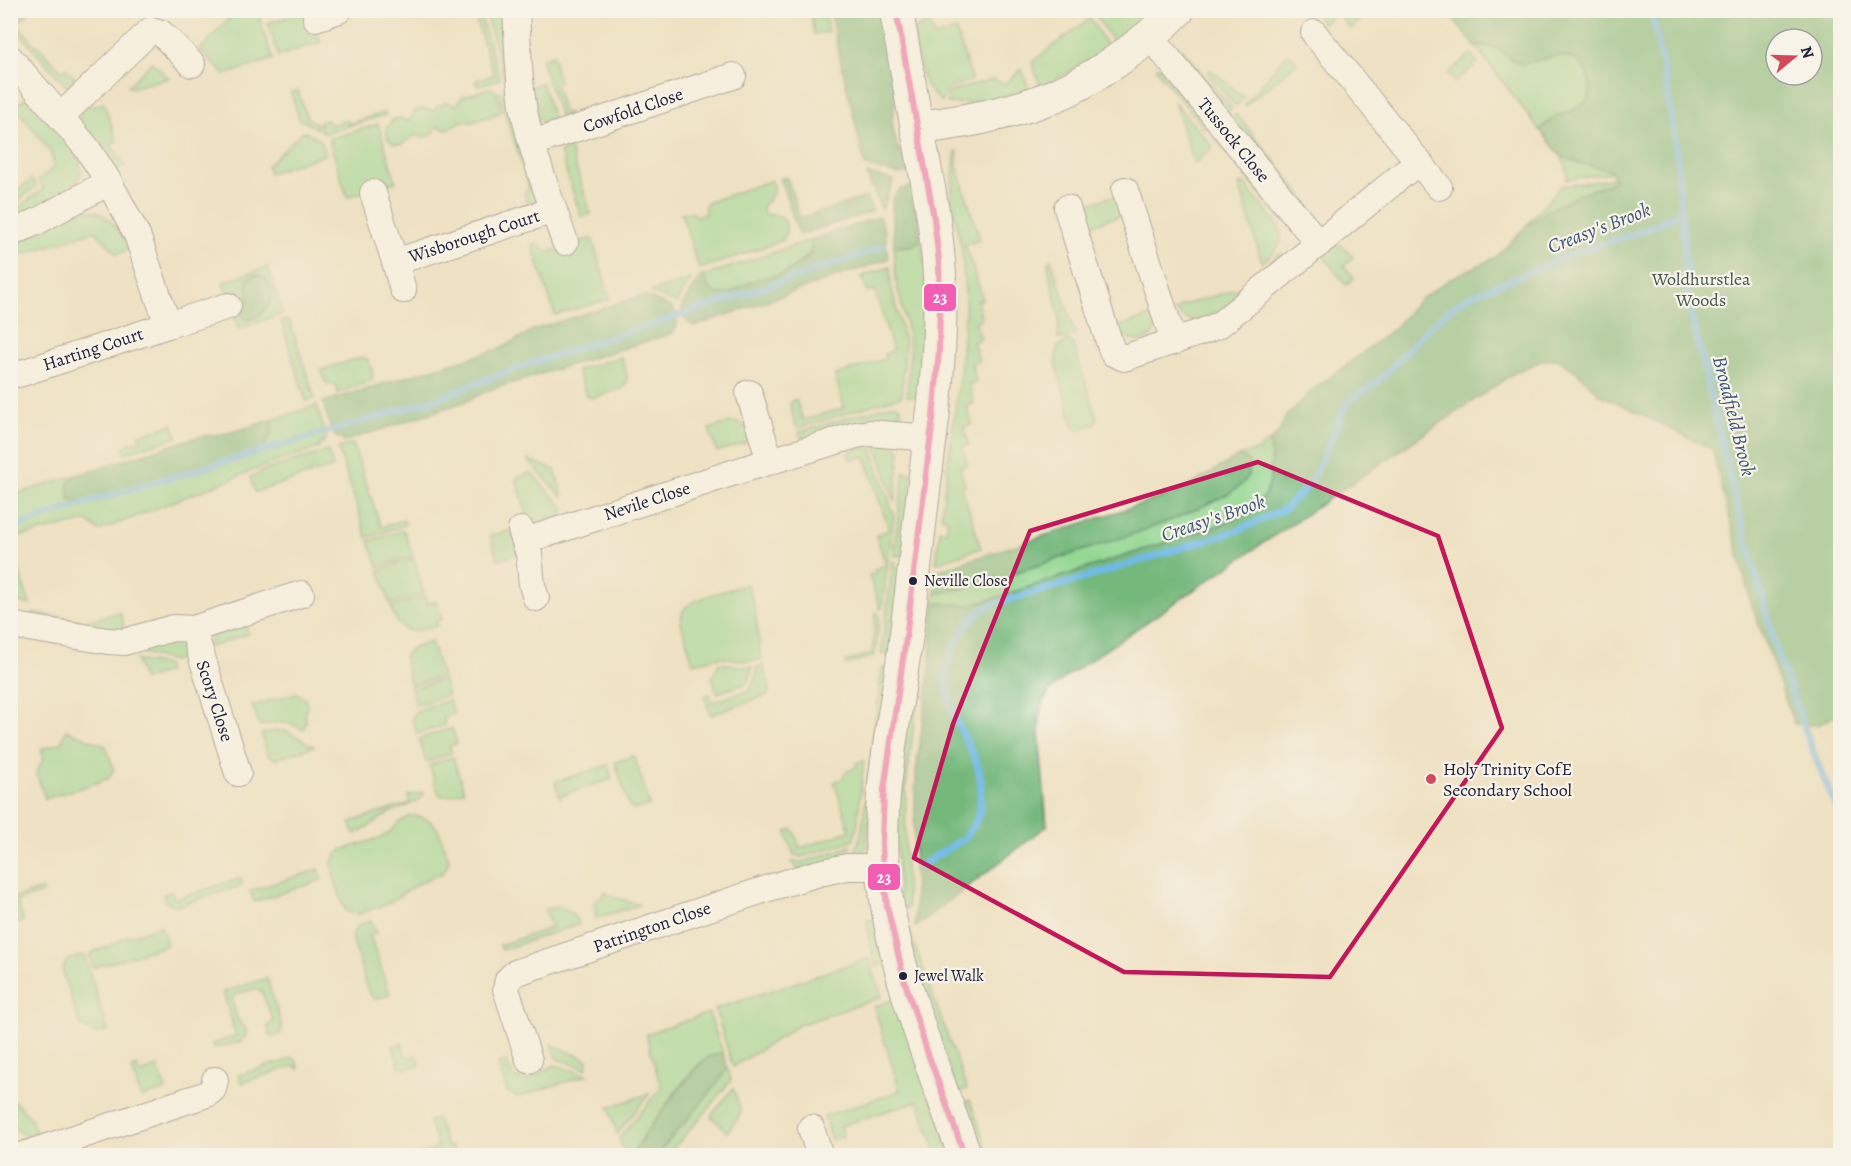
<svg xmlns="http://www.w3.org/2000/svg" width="1851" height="1166" font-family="Alegreya,serif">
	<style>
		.green { fill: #91d791; stroke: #5a7c66; stroke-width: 1.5; fill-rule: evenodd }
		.forest { fill: #74b87b; stroke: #4b6d5b; stroke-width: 1.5; fill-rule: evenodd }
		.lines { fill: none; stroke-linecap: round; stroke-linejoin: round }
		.stream { stroke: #70bae9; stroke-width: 7 }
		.street-casing { stroke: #6a656b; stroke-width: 28 }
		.secondary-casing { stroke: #6a656b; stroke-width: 35 }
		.street { stroke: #fff; stroke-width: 26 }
		.secondary { stroke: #fff; stroke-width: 33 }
		.bus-1-casing { stroke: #f7f3e8; stroke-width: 10 }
		.bus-1 { stroke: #f25fb2; stroke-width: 6 }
		.marked { fill: none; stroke: #c2185b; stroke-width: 4.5; stroke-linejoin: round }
		.bus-dot { fill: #22223b; stroke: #f7f3e8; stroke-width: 2 }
		.poi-dot { fill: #d1495b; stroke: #f7f3e8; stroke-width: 2 }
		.labels { text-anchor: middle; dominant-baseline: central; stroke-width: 4.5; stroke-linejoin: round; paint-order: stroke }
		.bus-label { font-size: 16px; fill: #22223b; stroke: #f7f3e8; text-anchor: start }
		.street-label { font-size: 18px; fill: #22223b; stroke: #f7f3e8 }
		.park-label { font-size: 18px; fill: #435855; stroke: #f7f3e8 }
		.poi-label { font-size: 18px; fill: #22223b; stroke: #f7f3e8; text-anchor: start }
		.water-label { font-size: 20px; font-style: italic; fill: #3d5778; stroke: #f7f3e8 }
		.line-badge { stroke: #f7f3e8; stroke-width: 2 }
		.badge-label { font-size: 16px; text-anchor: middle; font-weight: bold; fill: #fff }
	</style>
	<rect width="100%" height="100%" fill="#f7f3e8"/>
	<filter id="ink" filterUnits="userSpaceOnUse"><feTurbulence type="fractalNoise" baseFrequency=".0167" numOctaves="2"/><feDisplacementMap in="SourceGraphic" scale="12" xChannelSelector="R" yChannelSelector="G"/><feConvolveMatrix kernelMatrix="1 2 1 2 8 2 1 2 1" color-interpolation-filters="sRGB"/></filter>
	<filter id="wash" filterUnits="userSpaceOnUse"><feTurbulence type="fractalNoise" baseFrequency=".008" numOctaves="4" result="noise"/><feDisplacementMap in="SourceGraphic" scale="24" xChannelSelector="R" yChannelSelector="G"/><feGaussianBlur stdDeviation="1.35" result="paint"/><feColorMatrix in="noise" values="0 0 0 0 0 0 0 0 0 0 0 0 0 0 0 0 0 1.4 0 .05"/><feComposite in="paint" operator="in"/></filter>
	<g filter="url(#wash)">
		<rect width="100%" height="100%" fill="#efe1c3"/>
		<path class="green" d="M29,10L30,11L17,24L33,42L30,46L11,21V11Z
			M236,11H257L273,59L225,75L200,50Z
			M307,11H311L321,42L278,56L268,23Z
			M473,11H479L500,79L477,86L475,81L494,75Z
			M485,11H506L507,81L503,74Z
			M810,11H824L828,32L814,34Z
			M1099,11H1160L1115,46L1095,14Z
			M1321,11V10L1372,11L1350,29L1337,13L1323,24L1317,16Z
			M1090,18L1109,49L1041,88L1032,62Z
			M930,23L935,37L956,30L972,80C959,85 944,86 942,102C918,87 918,55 913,29Z
			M36,44L62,71L65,68L75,78L67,87L32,48Z
			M1474,45L1494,47L1523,65C1547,56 1581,46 1589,81C1591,89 1590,97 1584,103C1578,110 1567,111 1559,115C1551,119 1546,124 1540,130Z
			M1181,48L1232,109L1227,114L1178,50Z
			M1289,53L1297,63L1245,106V104L1285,56Z
			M1471,54L1478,63L1455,82L1448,73Z
			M553,55L556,63L554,64L559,82L555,84L564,113L569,112L570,114L560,117L541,59Z
			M152,62L169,78L131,88L128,86Z
			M1159,66L1210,124L1204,128L1156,69Z
			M1022,69L1029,91L965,104L947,103V95L953,91L993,79L1004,84Z
			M1211,70L1244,97L1238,105H1234L1208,73Z
			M542,83L555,124H549L538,120L529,87Z
			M490,88L494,89L501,110L499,113L472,122L461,121C453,128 448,132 438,126C433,137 425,139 414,135L403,144H394L388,139L386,129L393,119L401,118L409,121L416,110L424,109L433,111C440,103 446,100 456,105L462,97Z
			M511,90L538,193L536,200L528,206L524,194L528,189V184L498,92Z
			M298,91L307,118L316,123L318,129L299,119L291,92Z
			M28,96L74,151L80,163L81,173L77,181L68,191L24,218L11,216L10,214L44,188L38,180L54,167L51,153L15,106Z
			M1174,102L1213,147L1194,164Z
			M87,103L92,107L104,103L117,141L111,145L125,166L114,174L80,121L81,111Z
			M385,112L386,115L325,133L321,131L319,122L327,120L330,125L347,120L348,124Z
			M1236,114L1309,204L1302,207L1231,119Z
			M378,124L396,182L347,197L329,139Z
			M303,131L321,140L325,155L269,173L267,166Z
			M1218,134L1287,218L1283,222L1245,176L1247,175L1235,160H1232L1214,138Z
			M570,149L591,214L581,217L560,152Z
			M958,151L957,166L980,240L965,245L983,299L977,301L982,319L975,322L981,339L973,342L979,361L971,364L976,382L969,384L974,403L967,406L972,424L964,427L969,445L962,447L968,464L960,468L965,485L962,487L981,548L936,563L940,530L946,531L948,519L941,517L960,371L965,315V287L961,246L951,197L955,153Z
			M1561,156L1582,164L1612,170V172L1566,180C1570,172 1565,164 1561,156Z
			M1614,177L1615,181C1582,194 1554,206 1525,227L1561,186L1605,180Z
			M32,179L37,186L11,206V195Z
			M772,180C775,193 772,199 762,206L765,215C784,211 792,225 782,241L699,269L681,213L691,212L697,216L706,213L704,207L709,202Z
			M1243,183L1279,226C1287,245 1275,250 1262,263L1239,184Z
			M1116,195L1122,215L1083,228L1077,208Z
			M88,210C107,210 122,233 131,249L117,254L95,231L11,258V245L78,211Z
			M592,238L610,299L555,315L532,245L537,244L549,252Z
			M810,240L812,247L810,254L787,271L780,275L758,279L727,294L714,293L707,285L704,276Z
			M921,240L929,287L922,397L907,396L910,351L906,324L896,281L894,247L909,246Z
			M1342,245L1353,258L1344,266L1354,278L1346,285L1322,255L1332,246Z
			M1281,252L1283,259C1264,274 1218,319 1195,321C1187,321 1181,316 1175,311L1181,306L1243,287Z
			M1051,259L1075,333V335L1064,339H1058L1059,316L1048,267V262Z
			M268,267L283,314L238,329L223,282ZM259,275L264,277L243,315V309L248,299L252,276Z
			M890,267L891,285L905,344L902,396L799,428L795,424L790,404L791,401L796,399L803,420L844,408L835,375L885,359L884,354L893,351L875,290L867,292L862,276Z
			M691,279L676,303L650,292Z
			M1154,315C1162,347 1126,347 1116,327Z
			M285,320L290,322L315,399L306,401L281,321Z
			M1070,341L1073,343L1097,418L1095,424L1077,430L1074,428L1056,365L1057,347Z
			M363,357C371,360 375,374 371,381L338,393L336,385H330L326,383L321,370Z
			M621,357C624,367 632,380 623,388L593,398L586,396L577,370Z
			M894,404L901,408L900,422L802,440L799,432Z
			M317,405L326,438L324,442L319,445V448L270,464L99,531L87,521L13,538L11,534L10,496L77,475L68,483L88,502L262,451L272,432V420Z
			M730,422C744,421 748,428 754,440L717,452L709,429Z
			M173,424L177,437L125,453L123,446L141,440L139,435Z
			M1270,441C1274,484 1271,503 1229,522L983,602L966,605L934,603L935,594L962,589L999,577L1248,461L1239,456L1259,450Z
			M879,442L898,447L900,451L895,502L877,447Z
			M353,444L381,527L404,520L405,525L367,538L338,448Z
			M862,448H872L894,515L882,609H880L869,575L875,573L874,569L886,565L876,535L889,530L865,456L850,460L848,453Z
			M328,451L333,467L255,492L250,477L268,469Z
			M527,459L555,470L563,496H561Z
			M904,472L912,473L902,556L893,555Z
			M531,473L565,509L560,518C547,521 535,527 527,514L516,478Z
			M588,527L606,531L543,551L545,547Z
			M404,530L413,556L378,567L369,541Z
			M511,530L518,554L498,560L490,536Z
			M10,545H11L30,605L11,601Z
			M414,558L424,594L390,604L379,570Z
			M893,561L896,562V568L900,569L888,655L881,654Z
			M747,584L755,609L761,660L745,661L720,657L693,663L681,623C681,618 681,614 684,609C693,597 733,589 747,584Z
			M425,597L427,604L436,601L442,619L436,621L438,625C413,633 400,637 391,607Z
			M120,612L123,621V630L117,634L32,620V613L87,621Z
			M876,612L880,616L875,656L846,665L845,662L872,653Z
			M240,624L246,626L248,634L211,647L208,645L210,636Z
			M171,638C183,642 188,644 192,655L173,661L143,653L140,645Z
			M431,642L442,676L411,686L404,658L410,649Z
			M136,660L166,665L168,672L143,680Z
			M719,663C730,663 740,668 752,667L749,680L745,684L717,693L712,677Z
			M763,666L770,687L768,695L711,715L704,696L710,694L713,702L749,690L755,679L757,667Z
			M882,668L890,669L866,849L852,859L861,835Z
			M911,668L921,670L906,786L905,863L908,908L899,910L896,804Z
			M443,679L448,695L416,705L411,689Z
			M297,693L305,699L308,708L305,710L306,723L303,730C288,720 275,722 260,726L252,706Z
			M449,700L454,714L443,718L445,725L417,734L412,719L415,711Z
			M452,728L457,743L450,746L452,753L426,762L419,739Z
			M66,730L106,746L114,770L108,779L45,799L36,772L44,759L41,749L61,743Z
			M278,730L286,731L314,746L276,759L268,756L261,734Z
			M634,756L650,805L634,810L629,806L615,762Z
			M453,757L464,791L447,796H441L438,792L429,765Z
			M864,761L857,827L854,839L848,842L802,857L794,855L786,832L793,829L800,848L850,831L834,782L842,779L847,771L857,767L856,763Z
			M608,765L612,779L562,795L560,798L555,782Z
			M423,792L422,797C412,806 400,808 388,814C374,821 370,829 354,834L350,822L410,803L408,796Z
			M409,816H419L430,821L438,829L449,859L447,867L441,874L419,883L389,903L359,914L349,912L344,908L333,873L332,863L336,855L342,850L382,837L390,832L398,823Z
			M851,846L845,860L798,870L791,862H803Z
			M319,869L322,880L254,902L250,891Z
			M241,878L243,881L240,886L178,906L166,902L163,895L172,891L175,899Z
			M42,889L43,893L17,901L24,921L12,925L11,919V899Z
			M606,891L608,895L640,905L596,918L594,903Z
			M558,907C569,909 574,914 579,924L502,950L500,945L551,928L545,909Z
			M875,919L890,962L876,966C871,951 867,937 867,921Z
			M371,920L376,933L370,935L390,995L376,999L372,997L368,992L352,937C354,925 361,924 371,920Z
			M161,926L167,945L93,968L89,955L93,952L112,945L123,938Z
			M908,928L967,1089L957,1093L915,967Z
			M84,955L108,1030L96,1034L80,1026L62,970L67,960Z
			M869,958L882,997L799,1025L733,1067L715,1009Z
			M267,978L282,1027L280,1034L273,1037L269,1035L268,1026L273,1021L262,992L254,989L235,995L232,999L238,1020L246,1029V1036L240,1042L214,1048L212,1044L236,1036L223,992Z
			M897,998L952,1155H937L918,1101L840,1126L843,1136L831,1140L824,1116L900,1091L874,1007Z
			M709,1013L723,1053C719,1054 713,1055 709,1057C690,1066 644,1135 632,1155H625L619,1138L661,1088L646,1034Z
			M402,1043L405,1054L409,1057L417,1055L420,1065L408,1069L399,1066L393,1046Z
			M551,1044L588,1060L586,1069L557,1059Z
			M293,1058L296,1060L299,1069L294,1066L241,1083L239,1075Z
			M506,1061C518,1095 534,1075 555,1065L587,1075L518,1097L507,1092L498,1065Z
			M137,1066L140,1073L158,1067L166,1090L141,1098L132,1068Z
			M727,1067L731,1080L705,1113L667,1155L656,1156L712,1090Z
			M733,1088C742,1114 745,1111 727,1132L711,1116Z
			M650,1093L617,1134L609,1107Z
			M970,1100L989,1155H979L960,1104Z
			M14,1101L31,1118L37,1137C11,1135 9,1123 14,1101Z
			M437,1118L447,1147L451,1146L455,1155H420V1154L438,1148L429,1121Z"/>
		<path class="forest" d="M830,11H885L896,95L892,120L894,134L897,146L912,172L898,174L865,166L834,32Z
			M1446,11H1840V713L1818,725L1794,724L1750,600L1712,449L1599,394L1576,371L1557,359L1541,361L1516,372L1067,676L1049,691L1040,710L1039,733L1047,826L915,927L914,836L916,771L929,674L934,603L966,605L983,602L1229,522C1271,503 1274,484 1270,441L1279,432L1286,416L1315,388L1351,362L1394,328L1419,300L1453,277L1496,257L1525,227L1549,210L1578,195L1615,181L1611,170L1582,164L1561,156L1540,130C1546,124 1551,119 1559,115C1567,112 1577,110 1584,103C1590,97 1591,89 1589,81C1581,46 1547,56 1523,65C1500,59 1506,43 1474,45ZM1776,39H1812V75H1776Z
			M867,174L894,180L882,209L875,195Z
			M787,177L800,218L867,197L873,211L799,235L780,178Z
			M915,185L921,240C913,247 904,246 894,247L892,199L899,190Z
			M879,217L885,232L888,259L695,326C685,323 682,315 682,305L700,277L704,276C714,312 739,285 760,278C767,276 773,277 779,275C787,273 805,261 810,254C813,249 811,245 810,240Z
			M259,275C284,286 270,316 247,320L243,316V308L248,299L247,279L252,276Z
			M645,296L673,308C678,318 679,325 673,333L489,390L467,401L343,442L342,438H337L332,432L323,402L502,348L533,330L638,297Z
			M272,420V432L262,451L88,502L70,501L68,483L77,475L197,437L228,433Z
			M1239,456L1248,461C1250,468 1250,476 1244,482C1231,495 1213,501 1197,509C1154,529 1108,542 1063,557C1021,571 979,585 935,594L936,571L1178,492Z
			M723,1053C724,1057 727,1063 727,1067C726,1077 667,1143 656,1155H632L646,1132L695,1069L708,1057Z"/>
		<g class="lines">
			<path class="stream" d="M1651,10L1666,84L1677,155L1688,302L1735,498L1778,655L1814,754L1840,817
				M11,528L88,502L441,398C516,365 594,344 672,318C743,295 813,271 883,247
				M920,866L963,839L975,824L980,810L981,783L979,770L974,757L953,714L945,674L953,648L965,627L980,611L996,603L1065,584L1239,530L1284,509L1307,487L1318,468L1347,403C1355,394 1367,390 1377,382C1407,354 1432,317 1468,297L1580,251L1644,231L1681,212"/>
		</g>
	</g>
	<g filter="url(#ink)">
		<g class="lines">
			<defs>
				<path id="street" d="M516,10C518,44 518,78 524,111C532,153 551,202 565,242
					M316,18L339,10
					M1314,33L1439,187
					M1150,36L1319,244
					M10,58L87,148L109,182L36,222L10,234
					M61,116L151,30L161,33L192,64
					M533,143L733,76
					M1125,190L1174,342
					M373,193L395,262L554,210
					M1067,208L1111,348L1113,353L1124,358L1204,331L1219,325L1418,162
					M395,262L403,290
					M168,325L228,306
					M19,374L168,325L137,235L109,182
					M749,393L770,461
					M521,530L529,554L532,585L536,598
					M525,541L735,472L856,435L870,433L930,438
					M10,625L108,641L124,642L173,628L193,629L301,594
					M193,629L238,773
					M529,1060L506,989L508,980L515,973L769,888L819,873L847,867H883
					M811,1128L820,1156
					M20,1156L207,1094L213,1089L215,1080"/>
				<path id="secondary" d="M896,10C904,51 910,91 918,132C929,189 941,247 940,305C940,366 932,426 924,486C917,544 911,602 903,660C893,730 877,798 883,869C891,967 932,1064 965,1156
					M917,128C961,122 1005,115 1046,99C1092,82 1144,44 1178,10"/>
			</defs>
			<use href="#street" class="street-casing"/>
			<use href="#secondary" class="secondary-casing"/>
			<use href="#street" class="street"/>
			<use href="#secondary" class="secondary"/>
			<defs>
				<path id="bus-1" d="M896,10L934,218L939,262L940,305L939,351L933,418L906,638L884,790L882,843L883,869L887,906L904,979L927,1051L965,1156"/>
			</defs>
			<use href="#bus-1" class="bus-1-casing"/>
			<use href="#bus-1" class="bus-1"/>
		</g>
	</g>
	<path d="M0 0H1851V1166H0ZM1258,462L1438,536L1502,728L1330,977L1124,972L914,858L953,724L1030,531Z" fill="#efe1c3" fill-opacity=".55" fill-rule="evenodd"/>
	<path class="marked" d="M1258,462L1438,536L1502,728L1330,977L1124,972L914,858L953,724L1030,531Z"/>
	<g class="bus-dot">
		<circle cx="913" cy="581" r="5"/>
		<circle cx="903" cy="976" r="5"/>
	</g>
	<circle class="poi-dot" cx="1431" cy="779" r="6"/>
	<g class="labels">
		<g class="bus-label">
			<text x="924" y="581">Neville Close</text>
			<text x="914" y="976">Jewel Walk</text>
		</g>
		<g class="street-label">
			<text transform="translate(633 110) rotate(-19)">Cowfold Close</text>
			<text transform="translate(1234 140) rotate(51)">Tussock Close</text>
			<text transform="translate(474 236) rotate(-18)">Wisborough Court</text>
			<text transform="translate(93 349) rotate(-18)">Harting Court</text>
			<text transform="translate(647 501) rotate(-18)">Nevile Close</text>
			<text transform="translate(215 701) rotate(72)">Scory Close</text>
			<text transform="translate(652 927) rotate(-19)">Patrington Close</text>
		</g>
		<g class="park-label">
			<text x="1701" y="279">Woldhurstlea<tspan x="1701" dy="21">Woods</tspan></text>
		</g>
		<g class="poi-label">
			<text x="1443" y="769">Holy Trinity CofE<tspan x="1443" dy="21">Secondary School</tspan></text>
		</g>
		<g class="water-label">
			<text transform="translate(1599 228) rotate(-21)">Creasy's Brook</text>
			<text transform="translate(1734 416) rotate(76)">Broadfield Brook</text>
			<text transform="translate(1213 518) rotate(-19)">Creasy's Brook</text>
		</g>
	</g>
	<g class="line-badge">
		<rect x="923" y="283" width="34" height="29" rx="6" fill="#f25fb2"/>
		<rect x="867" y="863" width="34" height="28" rx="6" fill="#f25fb2"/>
	</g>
	<g class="badge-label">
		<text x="940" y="303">23</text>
		<text x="884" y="883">23</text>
	</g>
	<rect width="1851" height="1166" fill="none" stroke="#f7f3e8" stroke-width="36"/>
	<g transform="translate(1794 57) rotate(71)"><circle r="28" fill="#f7f3e8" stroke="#a29fa3" stroke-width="1.5"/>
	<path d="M0-4.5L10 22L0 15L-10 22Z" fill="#d1495b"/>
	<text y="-9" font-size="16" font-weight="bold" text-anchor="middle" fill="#22223b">N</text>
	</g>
</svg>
